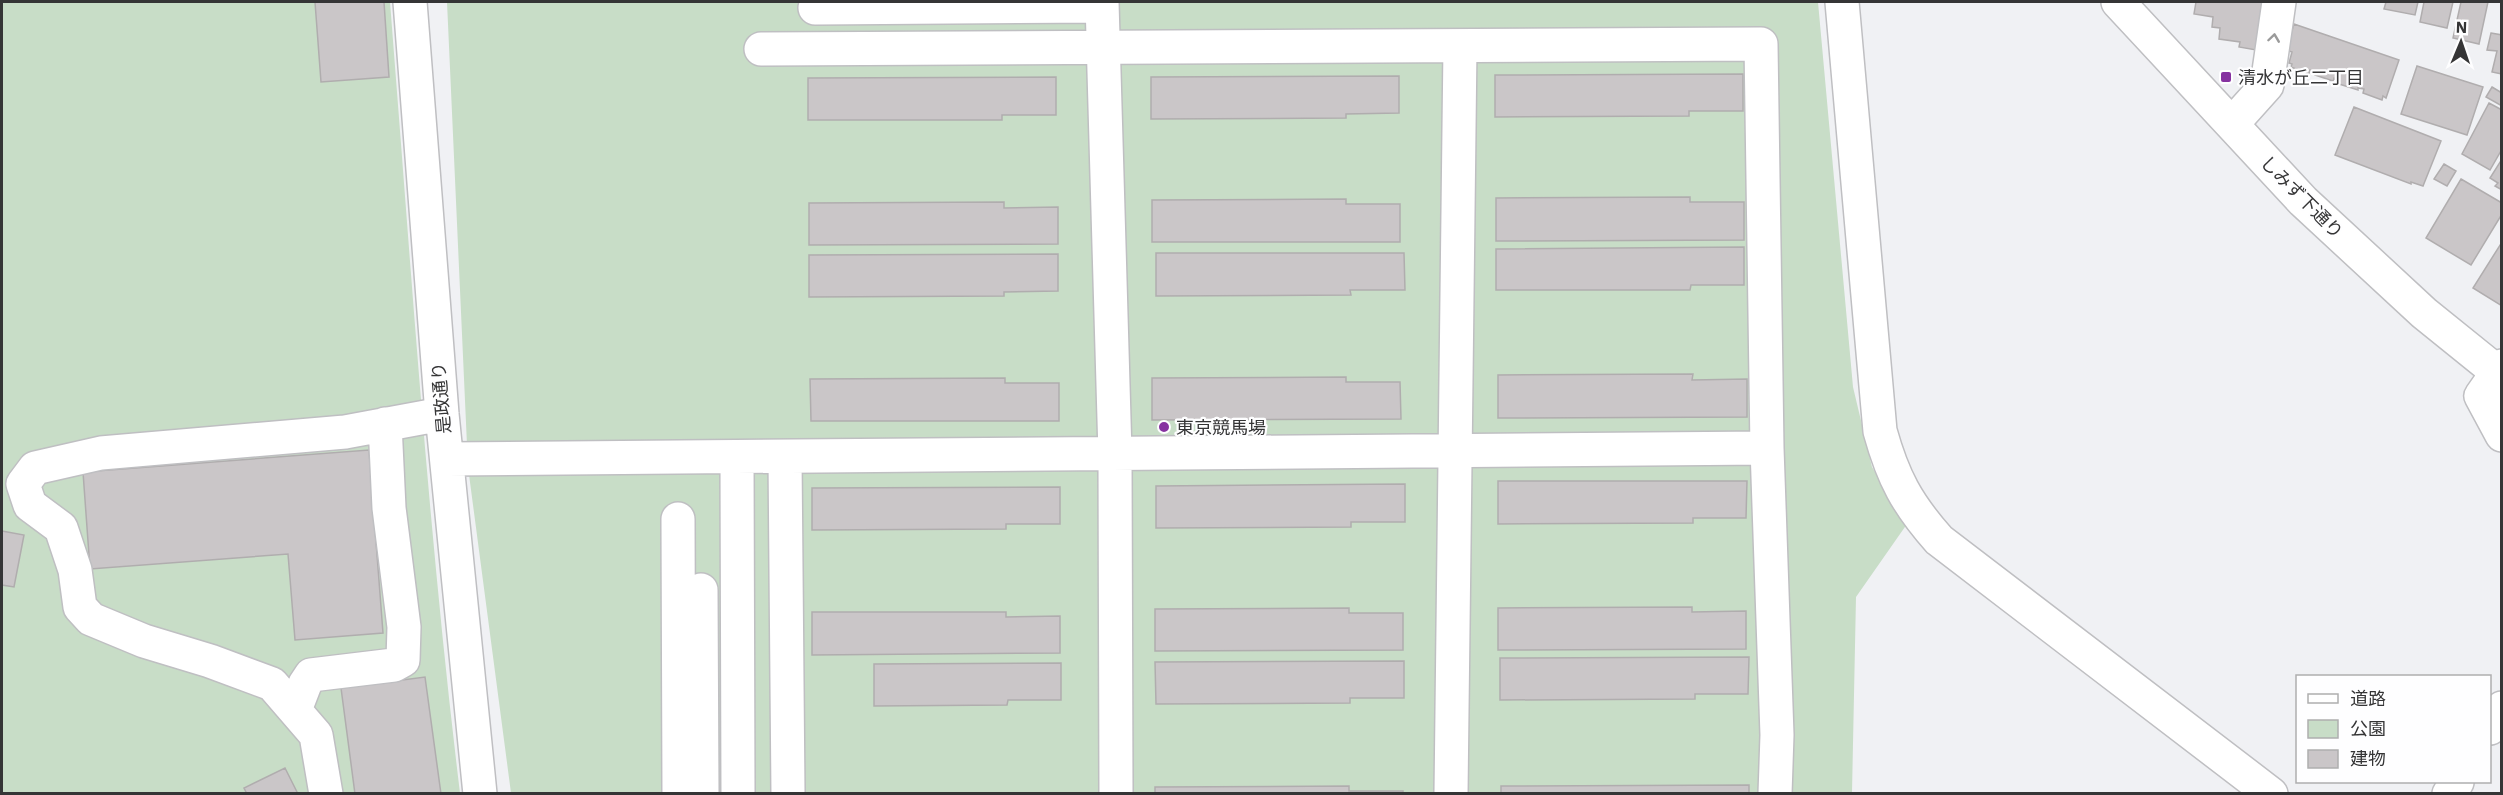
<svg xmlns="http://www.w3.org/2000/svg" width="2503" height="795" font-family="'IBM Plex Sans','Noto Sans JP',sans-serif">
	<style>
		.green { fill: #c8ddc7 }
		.building { fill: #cac6c8; stroke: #b0adae; stroke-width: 1.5 }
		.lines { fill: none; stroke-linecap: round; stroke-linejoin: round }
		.minor-casing { stroke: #bfbfc2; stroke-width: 36 }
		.minor { stroke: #fff; stroke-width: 33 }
		.oneway { stroke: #9a9a9a }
		.poi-dot { fill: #8632a0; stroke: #fefeff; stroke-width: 2 }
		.labels { text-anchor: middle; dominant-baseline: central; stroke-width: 4.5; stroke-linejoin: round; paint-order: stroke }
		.poi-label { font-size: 18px; fill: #353536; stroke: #fefeff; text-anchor: start }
		.street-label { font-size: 18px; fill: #353536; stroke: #fefeff }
	</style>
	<rect width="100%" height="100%" fill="#f0f1f4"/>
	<path class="green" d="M2,2H390C411,266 428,531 460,793L2,794Z
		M447,2H1818L1853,387L1872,467L1907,524L1856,597L1852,793H511L468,467Z"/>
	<path class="building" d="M315,2H384L389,77L321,82Z
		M2196,2H2264L2256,50L2239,47L2240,42L2219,39L2220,28L2212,27L2213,17L2194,14Z
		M2386,2H2418L2415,15L2384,9Z
		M2424,2H2453L2447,28L2420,22Z
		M2461,2H2488L2479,44L2453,38Z
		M2294,24L2399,60L2386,98L2383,96L2382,100L2363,93L2364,89L2358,88V90L2339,84L2340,81L2334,78L2333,81L2315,75L2316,72L2310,70L2309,74L2291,67L2292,64L2289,63L2292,52L2286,50Z
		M2491,33L2502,35V74L2492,72L2497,51L2487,50Z
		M2417,66L2483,87L2467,135L2401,114Z
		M1743,74V111H1689V116L1495,117V75Z
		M1399,76V113L1346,114V118L1151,119V77Z
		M1056,77V115H1002V120H808V78Z
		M2492,87L2502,93V106L2486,97Z
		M2489,103L2502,110V149L2490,170L2462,154Z
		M2354,107L2441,141L2423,186L2411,182V184L2335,155Z
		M2502,159V190L2495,186L2498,183L2490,178Z
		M2444,164L2456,171L2447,186L2434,179Z
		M2461,179L2502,203V214L2471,265L2426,238Z
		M1690,197V202H1744V240L1496,241V198Z
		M1346,199V204H1400V242H1152V200Z
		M1004,202V208L1058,207V244L809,245V203Z
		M2502,242V306L2473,288Z
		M1744,247V285H1691L1690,290H1496V249Z
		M1156,253H1404L1405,290H1350L1351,295L1156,296Z
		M1058,254V291L1004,292V296L809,297V255Z
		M1693,374L1692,380L1747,379V417L1498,418V375Z
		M1346,377V382H1400L1401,419L1152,420V378Z
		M1005,378V383H1059V421H811L810,379Z
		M369,450L383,633L295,640L288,554L90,569L83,472Z
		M1498,481H1747L1746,518H1693V523L1498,524Z
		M1405,484V522H1351V527L1156,528V486Z
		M1060,487V524H1006V529L812,530V488Z
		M2,531L24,535L14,587L2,585Z
		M1692,607V612L1746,611V649L1498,650V608Z
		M1349,608V613H1403V650L1155,651V609Z
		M812,612H1006V617L1060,616V653L812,655Z
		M1749,657L1748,694H1695V699L1500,700V658Z
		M1404,661V698H1350V703L1156,704L1155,662Z
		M1061,663V700H1008L1007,705L874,706V664Z
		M425,677L441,794H355L341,688Z
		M285,768L298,794H247L244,788Z
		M1749,785V794H1501V786Z
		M1349,786V791H1403V794H1155V787Z"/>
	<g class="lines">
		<defs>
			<path id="minor" d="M410,2L442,414L480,794
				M1102,2L1115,454L1116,794
				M1842,2L1880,431C1893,478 1907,504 1939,540L2271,794
				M2118,2L2303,201L2424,313L2502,376
				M815,8L1102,6
				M761,49L1761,44L1767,448L1777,735L1775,794
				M2232,124L2267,85L2279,2
				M2502,366L2481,396L2502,435
				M737,457L738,794
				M785,457L788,794
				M447,459L1767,448
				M678,519L679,794
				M701,590L702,794
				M295,710L305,684L311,675L394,665L403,660L404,627L389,508L385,424
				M2490,728L2502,708
				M326,794L316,735L272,684L210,661L144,641L91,619L80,607L75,570L61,528L30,505L23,484L35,468L101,453L345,432L442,414
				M1451,794L1460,46
				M2449,794L2457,782"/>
		</defs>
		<use href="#minor" class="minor-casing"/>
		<use href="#minor" class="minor"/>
	</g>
	<defs><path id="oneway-chevron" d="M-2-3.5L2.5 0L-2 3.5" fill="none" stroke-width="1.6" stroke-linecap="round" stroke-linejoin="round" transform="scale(1.5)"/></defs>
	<use class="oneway" href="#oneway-chevron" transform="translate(2274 38) rotate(-82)"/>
	<g class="poi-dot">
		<rect x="2220" y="71" width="12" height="12" rx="3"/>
		<circle cx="1164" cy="427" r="6"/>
	</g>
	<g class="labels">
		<g class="poi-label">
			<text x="2238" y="77">清水が丘二丁目</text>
			<text x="1176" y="427">東京競馬場</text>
		</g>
		<g class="street-label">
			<text transform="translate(2302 197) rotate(45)">しみず下通り</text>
			<text transform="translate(441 398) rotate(-95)">是政通り</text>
		</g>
	</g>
	<rect width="2503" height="795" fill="none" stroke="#353536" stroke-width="6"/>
	<rect x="2296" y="675" width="195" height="108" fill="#fefeff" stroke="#aeaeaf" stroke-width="1.5"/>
	<rect x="2308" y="694" width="30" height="9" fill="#ffffff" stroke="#aeaeaf" stroke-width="1.5"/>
	<text x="2350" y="705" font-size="18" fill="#353536">道路</text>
	<rect x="2308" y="720" width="30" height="18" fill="#c8ddc7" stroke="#aeaeaf" stroke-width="1.5"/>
	<text x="2350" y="735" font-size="18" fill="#353536">公園</text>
	<rect x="2308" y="750" width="30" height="18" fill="#cac6c8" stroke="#aeaeaf" stroke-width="1.5"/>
	<text x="2350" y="765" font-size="18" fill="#353536">建物</text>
	<g transform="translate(2461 42) rotate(2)" stroke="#fefeff" stroke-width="4.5" paint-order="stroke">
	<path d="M0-4.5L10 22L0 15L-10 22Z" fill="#353536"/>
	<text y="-9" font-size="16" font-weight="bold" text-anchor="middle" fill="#353536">N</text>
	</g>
</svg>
